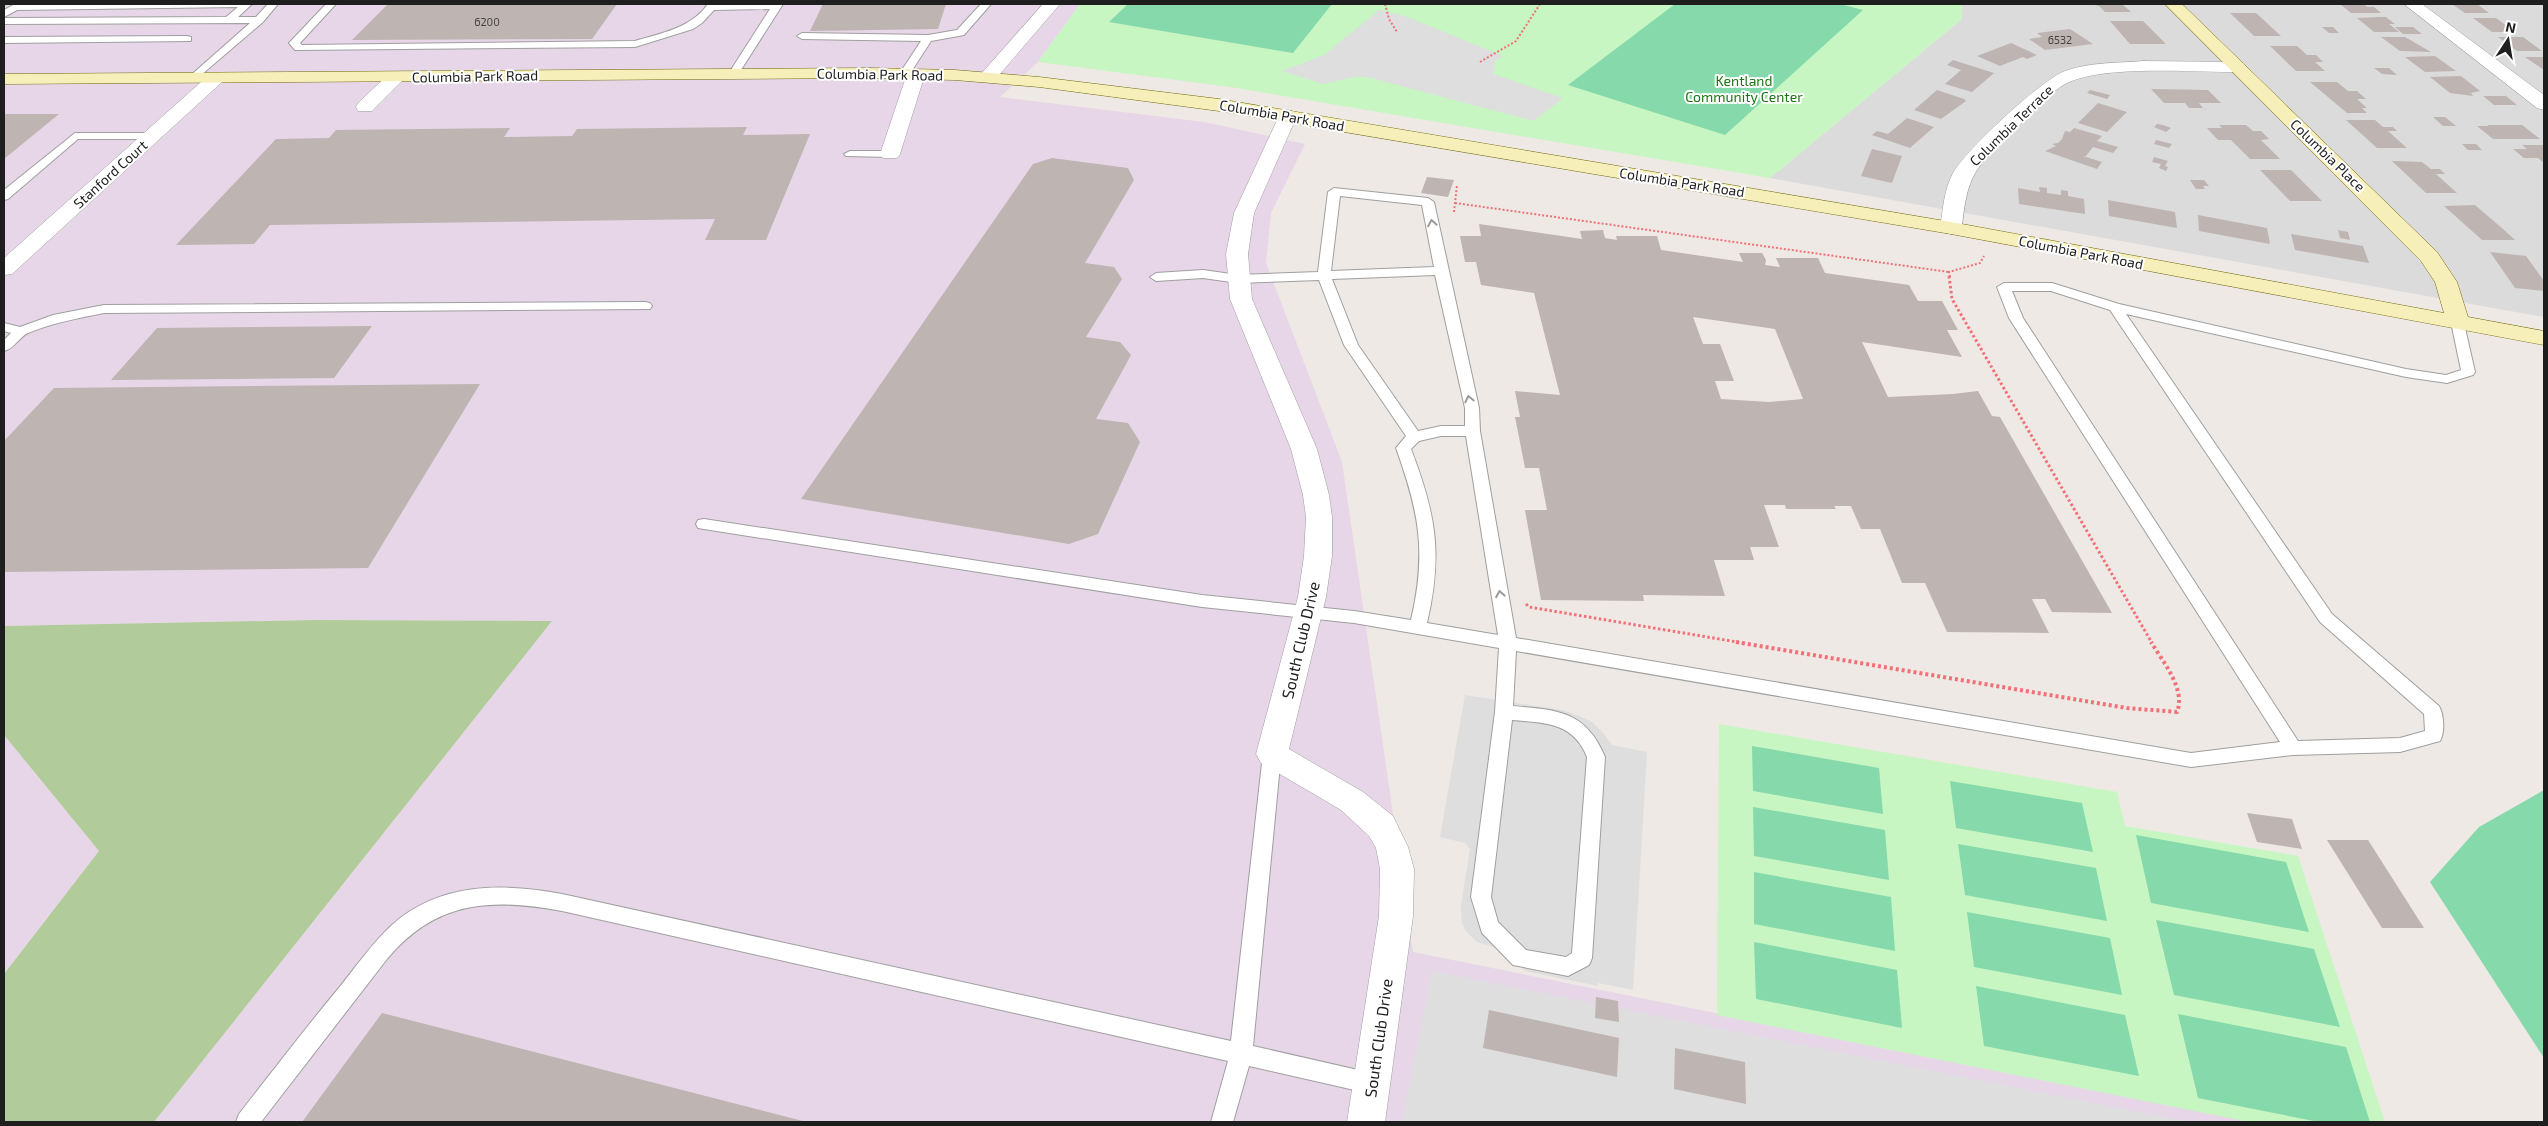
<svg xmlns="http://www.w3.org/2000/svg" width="2548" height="1126" font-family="'Exo 2',sans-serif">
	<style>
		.residential { fill: #dcdbdb }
		.industrial { fill: #e7d6e7 }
		.forest { fill: #b1cb9b }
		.park { fill: #c7f6c3 }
		.pitch { fill: #86d9ab }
		.parking { fill: #dedede }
		.building { fill: #beb4b1; fill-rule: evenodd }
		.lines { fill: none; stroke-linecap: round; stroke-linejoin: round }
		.lane-casing { stroke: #9f9f9f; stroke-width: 2 }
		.street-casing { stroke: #9f9f9f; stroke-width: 1 }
		.secondary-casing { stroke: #6f690b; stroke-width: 1 }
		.path-far2 { stroke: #f27179; stroke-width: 2; stroke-dasharray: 2 2; stroke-linecap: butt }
		.path-far1 { stroke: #f27179; stroke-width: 3; stroke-dasharray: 2.5 2.5; stroke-linecap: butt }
		.path { stroke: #f27179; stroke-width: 4; stroke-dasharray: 3 3; stroke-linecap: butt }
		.lane { fill: #fff; fill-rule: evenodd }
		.street { fill: #fff; fill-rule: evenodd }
		.secondary { fill: #f6efba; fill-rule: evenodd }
		.oneway { stroke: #9a9a9a }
		.labels { text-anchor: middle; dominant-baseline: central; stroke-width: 4; stroke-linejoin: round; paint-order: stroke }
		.far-number-label { font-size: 11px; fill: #464443 }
		.far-street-label { font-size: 14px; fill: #1e1e1e; stroke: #fff }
		.far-park-label { font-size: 14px; fill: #1a7611; stroke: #fff }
		.street-label { font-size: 16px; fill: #1e1e1e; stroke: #fff }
	</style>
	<rect width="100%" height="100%" fill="#eee9e4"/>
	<path class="residential" d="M1962,4H2544V317L1770,178L1962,19Z"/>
	<path class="industrial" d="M4,4H1080L1038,62L1000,97L1204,122L1305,144L1271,213L1266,263L1342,462L1413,952L2256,1122H154L552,621L313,620L4,626Z
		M4,735L99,851L4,974Z"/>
	<path class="forest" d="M313,620L552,621L154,1122H4V974L99,851L4,735V626Z"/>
	<path class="park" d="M1080,4H1962V19L1770,178L1230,87L1038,62Z
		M1719,724L2117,792L2125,826L2298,856L2385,1122H2249L1717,1015Z"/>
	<path class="pitch" d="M1128,4H1332L1293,53L1109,22Z
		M1675,4H1840L1863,10L1725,135L1568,85Z
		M1752,746L1879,768L1883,814L1753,791Z
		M1950,781L2082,803L2093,852L1956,828Z
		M2544,790V1058L2430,882L2479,827Z
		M1753,807L1885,830L1889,880L1754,856Z
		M2136,835L2286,862L2309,932L2151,903Z
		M1958,844L2096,868L2107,921L1965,895Z
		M1754,872L1891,897L1895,951L1754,924Z
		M1967,912L2110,938L2122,995L1974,967Z
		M2156,920L2314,949L2340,1027L2174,995Z
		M1754,942L1897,970L1902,1028L1756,999Z
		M1976,986L2125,1015L2139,1076L1984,1046Z
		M2178,1014L2346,1047L2370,1122H2319L2198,1098Z"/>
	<path class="parking" d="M1379,10L1405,16L1503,56L1495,61L1493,74L1563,98L1534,121L1367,77H1354L1323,84L1282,71L1324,55Z
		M1465,695L1562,710L1577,715L1592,722L1604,734L1612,745L1647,752L1633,990L1598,983V986L1525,971L1500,949L1477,942L1465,930L1462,923L1461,906L1470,849L1465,843L1440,837Z
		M1432,971L2189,1122H1402Z"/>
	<path class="building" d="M388,4H617L592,39L352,40Z
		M823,4H946L938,29L810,31Z
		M2090,4H2122L2131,12H2105L2099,6Z
		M2340,4H2363L2368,7H2374L2381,13H2351Z
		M2452,4H2477L2489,13H2465Z
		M2230,13H2256L2281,36H2254Z
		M2379,17H2386L2395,24H2389L2399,32H2374L2357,18Z
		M2473,18H2496L2515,32H2492Z
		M2110,21H2143L2166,44H2130Z
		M2322,27H2333L2339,33H2329Z
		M2395,27H2413L2422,34H2403Z
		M2070,29L2093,44L2045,50L2029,39L2042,37L2037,33Z
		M2381,37H2405L2431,52L2400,51Z
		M2498,37H2523L2542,51H2517Z
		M2011,43L2037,55L2027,59L2023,57L2000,66L1977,56Z
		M2270,46H2297L2307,55H2316L2323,62H2315L2325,71H2296Z
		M2435,56L2456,71L2425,72L2405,57Z
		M2525,57H2544V70Z
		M1953,60L1994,73L1972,92L1945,84L1961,70L1947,65Z
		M2374,68H2389L2397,75L2382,74Z
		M2461,76L2480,91L2471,93L2473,96L2450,93L2430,77Z
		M2310,82H2337L2348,91H2357L2366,99H2357L2367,108H2362L2367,113H2347Z
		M2151,89L2208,90L2221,103H2199L2203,108H2189L2185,103H2164Z
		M1937,90L1964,99L1966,101L1941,119L1914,110Z
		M2090,90L2110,95L2107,99L2087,93Z
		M2483,96H2506L2517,105H2494Z
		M2098,103L2127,112L2107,132L2078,123Z
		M4,114H59L4,159Z
		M2433,117H2445L2456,126H2443Z
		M1907,118L1934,127L1910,148L1872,135L1877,131L1888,134Z
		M2346,120H2375L2383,127H2393L2397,131H2388L2407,148H2377Z
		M2157,124L2163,125L2171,128L2166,132L2154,127Z
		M2219,125H2246L2253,131H2261L2269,139L2261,140L2280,159H2250L2231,140H2218L2207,128H2222Z
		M2487,125H2522L2540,139H2493L2477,126H2489Z
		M747,127L743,135L810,134L766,240H705L715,219L270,225L254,244L176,245L276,139L329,138L336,130L510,128L504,137L572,136L577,129Z
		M2074,128L2102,136L2097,141L2118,147L2113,153L2093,147L2086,156H2083L2102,162L2097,169L2045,151L2056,146L2052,144L2058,143L2062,139L2065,131L2070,132Z
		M2156,140L2172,144L2169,148L2154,144Z
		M2462,144H2476L2482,150H2468Z
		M2522,145H2544V163L2538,158H2524L2513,149H2527Z
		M1872,149L1902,156L1892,183L1861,176Z
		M2154,157L2168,161L2165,166L2168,167L2166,171L2159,168L2161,164L2152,162Z
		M1052,158L1128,168L1134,180L1085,263L1114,267L1122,279L1086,337L1120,342L1131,355L1096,419L1128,423L1140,442L1098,534L1069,544L801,499L1033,164Z
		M2392,161L2422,162L2431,169H2440L2445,174H2436L2457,193H2426Z
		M2260,170H2291L2322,201H2290Z
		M1427,177L1454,180L1448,197L1421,193Z
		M2190,180H2204L2209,186H2203L2205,189H2196Z
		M2039,187L2047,188V193L2061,195V190L2068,191V196L2084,199L2085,214L2019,204L2018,188L2040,192Z
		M2108,200L2175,212L2177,228L2109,216Z
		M2475,205L2503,229L2515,240H2482L2444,206Z
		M2198,215L2267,228L2270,244L2199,231Z
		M1479,224L1582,239L1580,231L1603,230L1605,238L1617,240L1616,236H1657L1661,250L1743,262L1739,253H1762L1766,260L1765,265L1780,267L1776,258H1818L1825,273L1909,285L1918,301H1942L1958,330H1947L1962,357L1862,342L1888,397L1953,394L1978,391L1992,416L2000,417L2112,613L2052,612L2045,599H2032L2049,633L1947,632L1925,583H1902L1880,529H1861L1851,506H1834L1836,509H1786L1785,505H1764L1779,547H1750L1754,560H1714L1725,596L1643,595L1644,601L1541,600L1525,510H1547L1539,468H1525L1515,417H1520L1515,391L1560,395L1534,293L1481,285L1476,262H1465L1460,236H1481ZM1693,317L1775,329L1803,399L1769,402L1721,399L1715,381H1734L1720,344H1703Z
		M2338,230L2348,232L2350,240L2340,238Z
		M2291,234L2363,246L2369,263L2295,250Z
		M2490,252L2526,256L2544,281V291L2515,288Z
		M372,326L334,378L111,380L157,328Z
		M480,384L368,568L4,572V441L54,388Z
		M2247,813L2292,819L2302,849L2257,842Z
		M2327,840H2368L2424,928H2382Z
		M1596,997L1618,1001L1619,1022L1595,1018Z
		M1489,1010L1619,1038L1617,1077L1483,1048Z
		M382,1013L807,1122H302Z
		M1675,1048L1745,1062L1746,1104L1674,1089Z"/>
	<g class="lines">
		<defs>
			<path id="lane" d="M15,4H252L238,17H256L268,4H278L263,22L194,81L189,78L190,76L250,23L4,24V18L226,17L238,7L17,10L4,17V10Z
				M326,4H336L300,43L302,45L635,41C662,33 691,28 708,4H783L739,73L734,76L729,73L770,9L714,10L702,23L693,29L635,47L295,50L289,43Z
				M981,4H991L964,35L931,41L909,75L905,76L900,73L921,41L802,39L797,36L802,33L928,35L957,30Z
				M187,36L191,37V41L4,43V37Z
				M75,133H152L158,136L152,139H78L8,199L4,200V190Z
				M850,151H890L896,154L890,157L846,156L844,154Z
				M1334,188L1428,198L1434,202L1479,408L1480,431L1516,638L2191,753L2280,742L2009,318L1997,287L2004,283H2052L2119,304L2406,369L2446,375L2461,370L2451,322L2453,319H2463L2475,372L2473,375L2447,383L2406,377L2126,314L2332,614L2439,706C2444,715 2445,732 2440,741L2400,752L2293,755L2191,767L1516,651L1513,706C1558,710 1586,711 1605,757L1592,958L1589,965L1568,976L1513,965L1482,933L1471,897L1495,712L1499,648L1354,623L1202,607L704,529L698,528L696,524L698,520L704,519L1202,595L1354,611L1411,620C1427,552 1419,512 1396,448L1406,436L1344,345L1319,280L1238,283L1203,278L1156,281L1150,277L1156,273L1203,270L1238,275L1318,272L1328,192ZM1340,196L1422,205L1434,267L1331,271ZM1435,275L1465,408V426H1441L1418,431L1358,345L1332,279ZM2012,291H2051L2110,310L2320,622L2424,714L2425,731L2400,738L2298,741L2023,318ZM1441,436H1466L1498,635L1427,623C1443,554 1436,514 1411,449L1419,441ZM1512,720C1545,723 1573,722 1587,757L1572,953L1566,957L1526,950L1498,922L1491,897Z
				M645,302L650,303L652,306L650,309L104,313C78,318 53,323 28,333C19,337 14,349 4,351V340L11,333L4,331V323L20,327L53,315L104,305Z
				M1272,747L1279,749L1281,754L1253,1046L1380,1075L1383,1083L1380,1091L1372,1094L1249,1066L1233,1122H1211L1228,1061L562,911C492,898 436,900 387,959L261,1122H236L239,1114C272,1072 304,1030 338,989C356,967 372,943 392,925C440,882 503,883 562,894L1231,1041L1263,754L1265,749Z"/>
			<path id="street" d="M1043,4H1060L993,82H981L978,78L981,74Z
				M2404,4H2422L2544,95V110L2537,108Z
				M2144,61L2237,62L2243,63L2246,67L2243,71L2237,72C2194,72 2103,65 2067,83C2046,94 2030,116 2013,132C1975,167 1967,175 1962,228L1958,232L1951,234L1944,232L1940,228C1943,209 1944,190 1953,173C1966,150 2041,80 2065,71C2090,62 2118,63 2144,61Z
				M916,69L922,70L925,74L900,154L897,158H883L880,154L907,74L910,70Z
				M396,72L402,73L405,77L402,81L372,111H358L356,107L358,103L390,73Z
				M216,73L222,74L225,78L222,82L12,274L4,275V258L210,74Z
				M1288,110L1295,112L1297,116L1254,213L1248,254L1252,299L1317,449L1329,495L1332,517V556L1326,597L1289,749L1363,792L1393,816L1408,847L1414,869L1413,916L1385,1122H1347L1379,916L1380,869L1376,848L1369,836L1341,810L1261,763L1256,754L1298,597L1304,556L1306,517L1303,495L1291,449L1230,299L1226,254L1234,213L1279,116L1281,112Z"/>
			<path id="secondary" d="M2165,4H2182L2437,252L2457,282L2468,317L2544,331V345L1951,234L1219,111L1039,87L955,80L870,78L4,84V74L870,68L955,70L1039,77L1219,99L1951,222L2444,313L2435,282L2421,261Z"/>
		</defs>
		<use href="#lane" class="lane-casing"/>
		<use href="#street" class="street-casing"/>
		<use href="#secondary" class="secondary-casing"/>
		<path class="path-far2" d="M1385,4L1389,19L1397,32
			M1480,62L1516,41L1540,4
			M1455,203L1949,272
			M1454,212L1457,185
			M1950,277L1949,272L1980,263L1984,256"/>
		<path class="path-far1" d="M1949,276L1952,299L2152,643
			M1526,604L1529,607L1743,643"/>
		<path class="path" d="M1736,642L2127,708L2177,712C2186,689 2163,662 2151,642"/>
		<use href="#lane" class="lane"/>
		<use href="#street" class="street"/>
		<use href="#secondary" class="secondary"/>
	</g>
	<defs><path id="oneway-chevron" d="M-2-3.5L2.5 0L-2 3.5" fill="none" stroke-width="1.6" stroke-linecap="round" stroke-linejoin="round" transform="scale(1.25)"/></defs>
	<g class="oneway">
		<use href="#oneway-chevron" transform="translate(1432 223) rotate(-100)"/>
		<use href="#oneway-chevron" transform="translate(1469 399) rotate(-103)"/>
		<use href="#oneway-chevron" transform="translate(1500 594) rotate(-100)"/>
	</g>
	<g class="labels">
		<g class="far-number-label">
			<text x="487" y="21">6200</text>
			<text x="2060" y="39">6532</text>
		</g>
		<g class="far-street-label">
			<text transform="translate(880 74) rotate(1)">Columbia Park Road</text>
			<text transform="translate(475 76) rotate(-1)">Columbia Park Road</text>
			<text transform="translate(1282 115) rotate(10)">Columbia Park Road</text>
			<text transform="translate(2011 125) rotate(-44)">Columbia Terrace</text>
			<text transform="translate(2328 155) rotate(44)">Columbia Place</text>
			<text transform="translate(110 174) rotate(-42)">Stanford Court</text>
			<text transform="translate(1682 182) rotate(9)">Columbia Park Road</text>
			<text transform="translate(2081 252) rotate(11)">Columbia Park Road</text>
		</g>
		<g class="far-park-label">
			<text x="1744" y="80">Kentland<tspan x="1744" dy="16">Community Center</tspan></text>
		</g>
		<g class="street-label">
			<text transform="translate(1300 640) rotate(-77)">South Club Drive</text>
			<text transform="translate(1378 1038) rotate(-82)">South Club Drive</text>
		</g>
	</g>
	<rect width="2548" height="1126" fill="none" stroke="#1e1e1e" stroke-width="10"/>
	<g transform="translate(2508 40) rotate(12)" stroke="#ffffff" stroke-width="4" paint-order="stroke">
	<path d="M0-4L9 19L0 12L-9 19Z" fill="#1e1e1e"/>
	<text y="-8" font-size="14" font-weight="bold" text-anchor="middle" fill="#1e1e1e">N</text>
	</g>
</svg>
